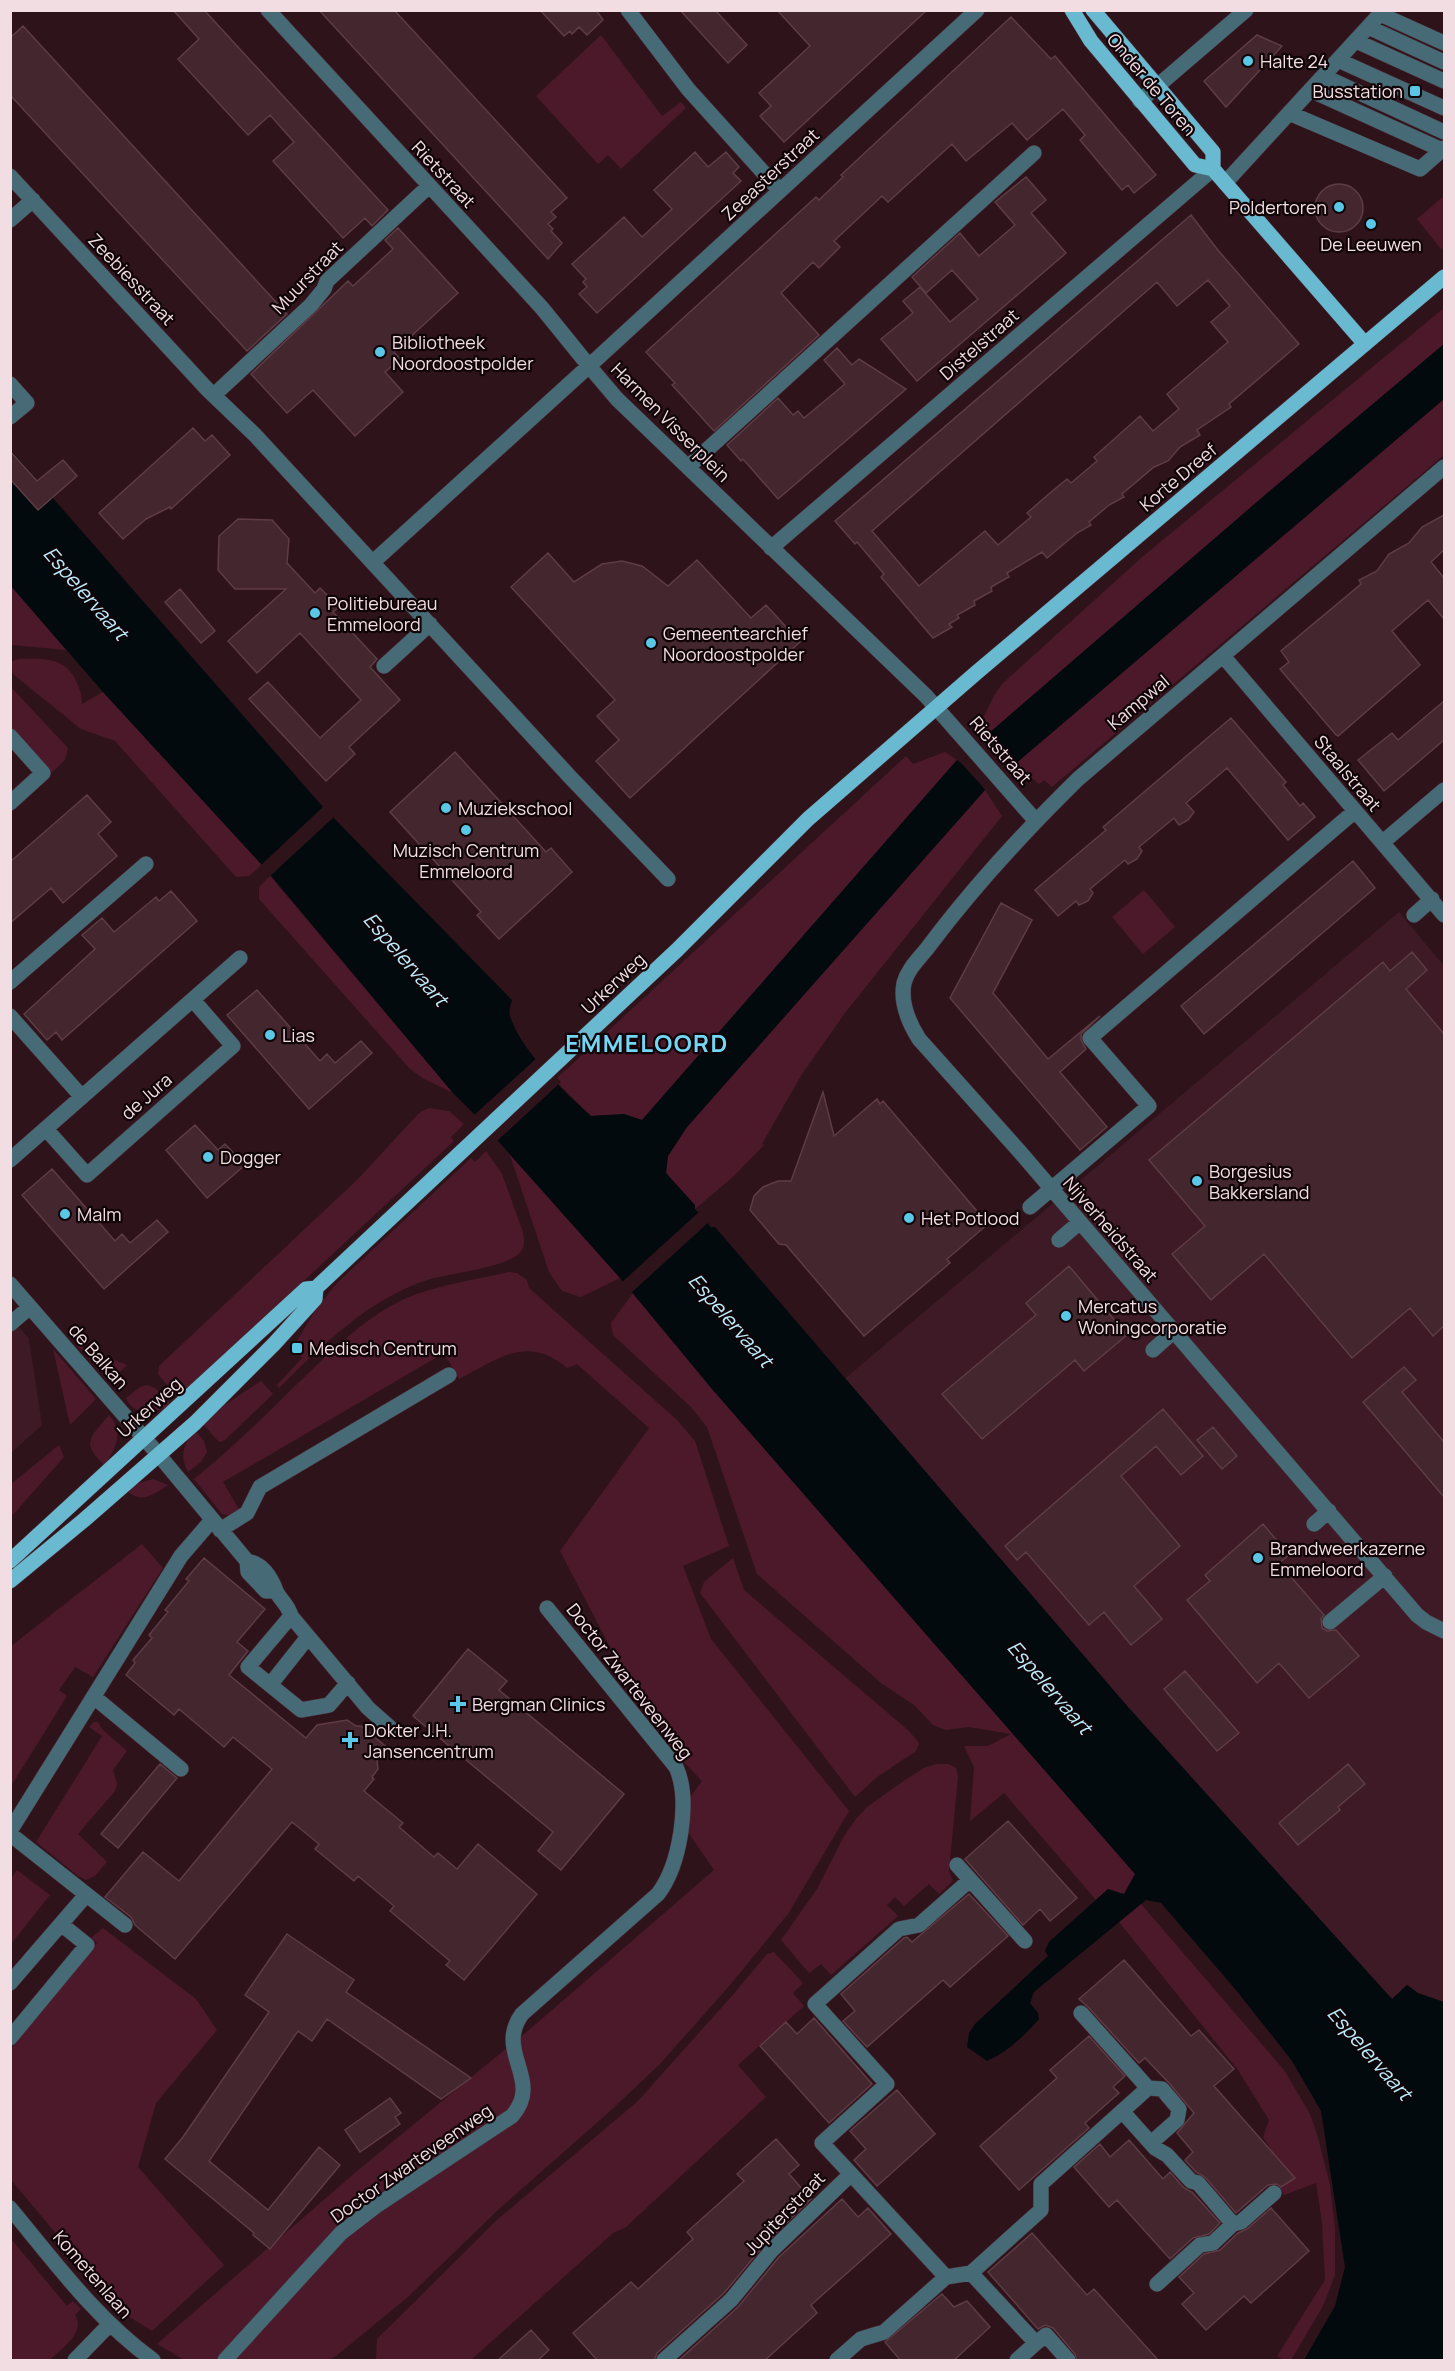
<svg xmlns="http://www.w3.org/2000/svg" width="1455" height="2371" font-family="Manrope,sans-serif">
	<style>
		.built { fill: #3d1a25 }
		.green { fill: #4c192b }
		.water { fill: #020a0e }
		.pier { fill: #2f131b }
		.building { fill: #44262f; stroke: #5d3c45; stroke-width: 1.5; fill-rule: evenodd }
		.lines { fill: none; stroke-linecap: round; stroke-linejoin: round }
		.minor-casing { stroke: #4a2f37; stroke-width: 16 }
		.major-casing { stroke: #4a2f37; stroke-width: 16 }
		.minor { stroke: #466a76; stroke-width: 15 }
		.major { stroke: #69b9d1; stroke-width: 15 }
		.poi-dot { fill: #5bc7e7; stroke: #0f0407; stroke-width: 2 }
		.labels { text-anchor: middle; dominant-baseline: central; stroke-width: 4.5; stroke-linejoin: round; paint-order: stroke }
		.poi-label { font-size: 18px; fill: #f2dde2; stroke: #0f0407; text-anchor: start }
		.street-label { font-size: 18px; fill: #f2dde2; stroke: #0f0407 }
		.water-label { font-size: 20px; font-style: italic; fill: #bdecfb; stroke: #0f0407 }
		.district-label { font-size: 24px; font-weight: bold; letter-spacing: 1.5px; fill: #75d6f3; stroke: #0f0407 }
	</style>
	<rect width="100%" height="100%" fill="#2f131b"/>
	<path class="built" d="M1399,912L1444,966V2017L1361,2010L842,1381Z
		M10,1317L29,1339L42,1425L11,1453Z"/>
	<path class="green" d="M601,35L662,116L681,102L686,108L621,169L608,155L598,164L536,96Z
		M1444,196V247L1441,249L1417,219Z
		M1444,308V344L1265,495L988,734L981,722L995,694L1002,684L1141,558Z
		M1444,399V455L1052,787L1044,780L1039,784L1015,764Z
		M11,586L66,650L11,645Z
		M18,659C40,659 62,656 74,677C79,687 82,693 82,704L103,692L262,865L249,876L236,877L115,741L81,729L14,675L11,668L10,662Z
		M10,686L68,748L65,760L50,774L11,728Z
		M945,752L957,760L642,1120L624,1114L591,1116L555,1080L906,756L913,764Z
		M985,790L1002,816L845,1013L802,1074L762,1144L764,1145L734,1176L695,1209L666,1173L668,1156L687,1127Z
		M270,876L453,1093L424,1079L410,1069L259,899V887Z
		M1144,890L1175,927L1143,954L1112,917Z
		M429,1108L449,1111L464,1124L451,1137L454,1141L178,1398L158,1374L159,1366L358,1179L419,1113Z
		M486,1151L502,1174L523,1232C524,1239 525,1244 522,1250C511,1268 448,1273 427,1280C367,1300 323,1345 279,1388L277,1385L302,1358L294,1346L316,1309L337,1283L471,1158L475,1162Z
		M510,1155L620,1278L581,1297L562,1291L549,1272Z
		M509,1272L517,1273L527,1280L529,1288L677,1420L695,1441L729,1546L683,1566L711,1639L849,1811L788,1914L730,1985L660,2064L608,2113L499,2209L408,2297L336,2356L328,2360H184L157,2344L363,2166L529,2030L714,1870L677,1816L702,1781L674,1752L620,1666L560,1551L649,1428L577,1364L567,1368C527,1334 498,1359 459,1379L444,1353L223,1482L240,1511L232,1516L222,1514L194,1479C230,1450 262,1419 295,1386C328,1355 361,1320 402,1300C435,1285 474,1280 509,1272Z
		M633,1293L712,1389L1135,1874L1124,1894L1108,1890L1096,1900L1004,1793L970,1821L974,1767L964,1746H988L1011,1734L969,1727L946,1730L933,1725L914,1705L881,1683L757,1574L707,1427L691,1407L613,1335L611,1323Z
		M76,1344L127,1365L110,1382Z
		M53,1349L96,1399L70,1425Z
		M261,1381L273,1394L225,1440L219,1442L203,1424L208,1416Z
		M147,1385L155,1388L171,1404C159,1414 132,1416 126,1398L140,1387Z
		M109,1415C124,1432 116,1450 104,1465C80,1442 91,1437 109,1415Z
		M195,1430L204,1441L207,1452L201,1462L188,1472C179,1456 184,1443 195,1430Z
		M59,1445L64,1457L11,1517V1484Z
		M153,1479L168,1485C154,1494 142,1504 127,1491L136,1484Z
		M142,1544L163,1568L93,1677L75,1667L59,1690L67,1696L11,1786V1646Z
		M733,1558L744,1590L909,1731L919,1743L916,1751L877,1777L855,1797L700,1593L704,1582Z
		M94,1722H98L103,1730L127,1751L113,1770L117,1784L115,1791L78,1834L107,1862L95,1876L86,1880L78,1876L36,1842L102,1736L89,1727Z
		M936,1764H949L956,1768L958,1777L949,1871L953,1881L939,1894L929,1884L904,1906L895,1897L887,1905L898,1916L831,1975L821,1964L809,1973L781,1940L817,1889L844,1836L856,1819L867,1807L905,1780L924,1768Z
		M17,1870L50,1895L11,1944V1879Z
		M1141,1904L1284,2070L1310,2114L1317,2134L1330,2185L1335,2228V2275L1323,2306L1291,2360H1283L1277,2356L1325,2280L1322,2222L1316,2183L1284,2195L1277,2182L1288,2176L1263,2137L1269,2120L1238,2070L1119,1922Z
		M103,1928L196,1999L217,2030L156,2103L138,2167L224,2265L152,2331L123,2313L11,2180L10,2050L97,1943L91,1938Z
		M774,1952L803,1983L793,1993L804,2006L738,2065L766,2097L626,2227L613,2233L471,2360H376L377,2339L382,2334L498,2219L637,2102L731,1997L767,1954Z
		M11,2239L67,2306L73,2301L81,2309L75,2315C86,2333 62,2348 50,2360H13L11,2356Z"/>
	<path class="water" d="M1444,344V399L1015,764L1011,761L982,786L985,790L687,1127L668,1156L666,1173L695,1205V1209L711,1227H715L1129,1708L1392,1999L1407,1985L1418,1993L1444,2002V2360H1304L1335,2306L1345,2267L1321,2111L1292,2061L1236,1990L1161,1903L1146,1900L1034,1992L1030,2003L1038,2013L1039,2019C1024,2036 1008,2052 987,2061L967,2047L969,2033L975,2024L1048,1956L1045,1951L1049,1942L1108,1889L1124,1894L1135,1874L712,1389L620,1278L473,1113L453,1093L262,865L103,692L11,586L10,449L323,807L512,1000C510,1007 508,1012 511,1019C522,1051 565,1093 591,1116L624,1114L642,1120L957,760L961,763L990,738L988,734L1265,495Z"/>
	<path class="pier" d="M990,738L1011,761L982,786L961,763Z
		M325,805L335,816L268,878L259,867Z
		M538,1057L561,1082L496,1142L473,1116Z
		M700,1211L710,1221L630,1294L621,1283Z"/>
	<path class="building" d="M173,10H204L388,210L372,226L365,218L343,238L273,161L294,142L270,115L248,135L178,59L199,39Z
		M319,10H394L407,24L567,198L551,212L556,217L548,224L553,229L551,231L562,243L548,259Z
		M540,10H596L603,20L587,35L579,27L572,34L570,31L564,36Z
		M680,10H715L747,45L728,63Z
		M777,10H927L784,142L760,116L771,106L759,93L810,46Z
		M1011,17L1051,59L1055,56L1156,175L1134,193L1128,185L1122,190L1080,140L1085,135L1063,109L1027,140L1012,123L966,161L952,144L888,202L882,196L834,241L840,247L819,268L813,262L781,293L819,335L714,431L672,385L675,383L646,352L816,197L819,200L843,177L841,175Z
		M23,26L287,314L247,351L10,95V38Z
		M1257,35L1282,46L1226,107L1204,81Z
		M695,152L708,167L726,152L739,167L733,173L741,181L597,313L579,294L587,287L583,282L586,279L572,264L624,217L642,237L672,209L654,190Z
		M1026,177L1046,200L1031,213L1066,253L917,381L881,339L913,313L903,301L920,287L950,322L978,299L952,270L926,293L912,277L960,233L979,256L1015,225L995,202Z
		M1315 208a24 24 0 1 1 48 0a24 24 0 1 1-48 0Z
		M1191,215L1217,249L1299,344L1229,404L1231,407L1197,430L1200,435L1180,447L1168,461L1154,467L1122,494L1124,497L1109,505L1089,522L1091,525L1077,533L1047,558L1042,552L1007,573L1009,577L991,587L992,591L974,601L975,605L957,615L959,618L949,624L952,627L933,638L881,577L884,574L857,542L855,544L835,521ZM1208,280L1230,306L1211,322L1228,342L1167,394L1179,409L1153,431L1140,416L1094,457L1097,461L1071,483L1067,479L1050,493L1027,513L1031,517L998,545L985,531L919,586L872,531L1157,282L1177,306Z
		M398,228L458,293L394,352L400,359L385,372L403,392L355,436L313,390L287,413L251,374L348,281L353,286L393,249L385,240Z
		M837,348L852,365L859,359L906,389L778,499L743,459L741,461L727,445L778,398L793,415L798,411L804,418L845,384L824,360Z
		M193,428L205,441L212,435L230,455L171,509L170,507L146,519L123,539L99,513Z
		M10,451L37,481L63,460L77,476L38,510L10,479Z
		M1444,515V550L1431,562L1444,578V619L1428,600L1392,631L1420,665L1338,736L1336,735L1280,669L1289,662L1281,651L1361,584L1359,580L1377,571L1389,554L1409,543L1422,527Z
		M238,519L272,520L289,539L287,563L315,593L320,588L339,607L333,612L377,659L370,667L400,700L349,747L355,754L326,781L249,699L268,682L320,738L361,700L300,633L257,673L228,641L286,589H235L218,570L219,536Z
		M548,553L574,582L602,564L622,561L642,566L668,586L697,560L751,618L766,605L800,642L630,798L596,761L619,740L597,716L615,700L511,587Z
		M180,589L215,631L201,643L165,602Z
		M1444,701V740L1384,791L1358,760L1392,733L1398,740Z
		M1231,718L1286,782L1283,785L1300,806L1303,803L1315,817L1288,840L1227,768L1186,803L1194,812L1188,820L1179,825L1174,818L1139,847L1142,851L1137,859L1128,864L1125,860L1090,889L1093,893L1088,901L1079,905L1076,901L1058,916L1035,890L1106,830L1103,827Z
		M455,752L546,852L551,848L572,872L499,939L477,915L481,912L390,812Z
		M87,795L111,822L98,834L117,856L63,903L51,888L10,923V862Z
		M1353,861L1375,888L1204,1034L1181,1006Z
		M171,891L197,921L62,1040L56,1032L47,1040L24,1014L95,949L82,935L102,918L114,932L156,897L159,901Z
		M1001,903L1032,920L993,993L1048,1059L1100,1016L1081,1034V1040L1086,1049L1060,1072L1107,1127L1080,1150L950,998Z
		M1412,952L1427,970L1406,989L1444,1034V1326L1433,1336L1410,1308L1352,1358L1264,1254L1211,1300L1172,1254L1205,1226L1149,1160L1383,962L1390,971Z
		M257,990L320,1061L327,1054L335,1063L361,1041L372,1053L309,1109L227,1015Z
		M823,1092L834,1136L877,1099L880,1104L883,1101L988,1224L947,1259L950,1263L864,1336L786,1245L779,1244L750,1210L754,1196L763,1187L778,1181H791Z
		M195,1125L218,1150L225,1144L245,1165L207,1198L166,1150Z
		M52,1169L115,1241L122,1234L130,1243L157,1220L168,1232L104,1289L22,1195Z
		M1069,1266L1127,1335L1084,1371L1075,1360L982,1439L942,1394L1036,1315L1026,1303Z
		M1404,1367L1416,1380L1402,1392L1444,1442V1497L1363,1402Z
		M1163,1409L1203,1456L1181,1475L1156,1446L1121,1476L1180,1546L1134,1586L1162,1619L1131,1645L1104,1612L1089,1625L1026,1552L1017,1560L1005,1546Z
		M1213,1427L1237,1456L1222,1469L1197,1440Z
		M1263,1524L1289,1555L1279,1563L1324,1615L1321,1619L1322,1628L1327,1631L1336,1630L1359,1656L1309,1698L1279,1663L1257,1683L1187,1600L1210,1581L1205,1575Z
		M204,1558L265,1609L237,1642L248,1651L229,1675L306,1738L317,1725L347,1720L356,1726H361L389,1749L376,1751L378,1769L372,1777L374,1779L364,1791L403,1823L399,1827L434,1857L438,1853L457,1869L478,1844L537,1894L464,1980L446,1965L450,1961L390,1911L394,1906L358,1876L354,1881L315,1849L319,1844L292,1822L175,1959L135,1925L131,1917L105,1897L143,1852L179,1881L272,1769L233,1737L224,1747L179,1709L174,1715L126,1675L135,1663L133,1660L152,1638L149,1635L168,1612L165,1610L189,1581L186,1579Z
		M468,1649L507,1681L499,1690L624,1794L561,1870L538,1851L553,1832L413,1716Z
		M1185,1671L1239,1733L1217,1751L1164,1689Z
		M160,1764L177,1778L118,1848L101,1834Z
		M1348,1764L1365,1784L1338,1807L1340,1810L1298,1845L1279,1823Z
		M1008,1821L1077,1898L1050,1921L1040,1909L1023,1925L965,1859Z
		M969,1894L1008,1936L950,1987L943,1980L867,2047L843,2021L855,2011L841,1994L904,1938L907,1937L912,1942Z
		M287,1934L354,1980L346,1992L471,2078L441,2099L327,2019L312,2041L298,2031L209,2161L268,2210L319,2147L340,2165L270,2249L253,2235L254,2233L165,2159L183,2137L269,2012L245,1995Z
		M1124,1960L1191,2036L1199,2030L1234,2069L1214,2086L1295,2178L1281,2187L1277,2184L1268,2185L1236,2213L1205,2177L1196,2172L1185,2160L1193,2152L1177,2133L1194,2113L1169,2083L1145,2058L1139,2063L1088,2007L1079,1999Z
		M814,2018L872,2084L829,2123L760,2046L786,2022L797,2034Z
		M1089,2036L1125,2076L1113,2087L1119,2093L1085,2123L1089,2128L1019,2190L980,2146L1057,2078L1050,2070Z
		M897,2090L935,2134L877,2186L854,2160L866,2149L850,2131Z
		M390,2098L401,2113L395,2117L400,2124L360,2152L345,2130Z
		M776,2139L799,2165L789,2174L811,2199L765,2244L724,2293L657,2353L654,2361H598L573,2333L631,2282L638,2289L693,2239L687,2232L744,2181L737,2174Z
		M1129,2140L1163,2179L1170,2172L1184,2188L1192,2192L1220,2223L1209,2234L1193,2238L1170,2259L1117,2200L1109,2207L1074,2167L1100,2144L1110,2157Z
		M842,2199L858,2217L868,2208L891,2234L811,2305L817,2313L764,2361H678L738,2307L779,2257Z
		M1271,2208L1309,2251L1251,2303L1244,2296L1206,2330L1182,2304L1194,2293L1179,2277L1204,2254L1220,2250L1238,2233L1247,2229Z
		M1032,2233L1087,2295L1094,2289L1159,2361H1077L1075,2354L1053,2328L1045,2325L1038,2329L988,2272Z
		M942,2294L954,2307L967,2301L990,2327L953,2361H901L885,2342Z
		M531,2330L549,2350L537,2361H497Z"/>
	<g class="lines">
		<defs>
			<path id="minor" d="M268,10L542,308L589,366L977,10
				M628,10L688,89L780,191
				M1368,27L1444,62
				M1356,41L1444,81
				M1338,60L1444,108
				M1323,76L1444,132
				M1310,90L1442,150
				M1140,101L1246,10
				M1289,113L1420,169L1444,148
				M10,176L207,389L255,435L571,778L668,879
				M1225,183L1380,14L1444,43
				M10,220L33,200
				M10,384L27,403L10,417
				M214,395L311,305L324,289L327,281L429,186
				M688,467L1034,153
				M1444,467L1078,779C1025,831 974,886 929,946C920,958 908,968 904,983C900,1003 909,1023 919,1039L1020,1152L1417,1615L1426,1622L1444,1631
				M771,548L1213,169
				M373,562L589,366L617,399L926,696L1036,821
				M1223,656L1444,915
				M384,666L430,624
				M10,736L43,773L10,803
				M1383,842L1444,790
				M1414,915L1432,899
				M10,982L146,864
				M10,1016L82,1097
				M46,1129L87,1175L233,1046L193,1000
				M10,1160L240,958
				M1030,1207L1149,1106L1090,1038L1355,811
				M1059,1240L1080,1222
				M10,1284L158,1454L247,1561L248,1572L266,1591H276
				M10,1324L30,1307
				M1153,1350L1174,1331
				M1314,1524L1329,1511
				M220,1530L247,1513L260,1487L449,1375
				M247,1561C263,1564 271,1577 276,1591C280,1600 288,1604 291,1616L368,1708L394,1731
				M291,1616L248,1667L301,1710L329,1705L348,1683
				M1330,1622L1385,1576
				M270,1685L308,1637
				M94,1697L181,1769
				M10,1831L181,1556L212,1520
				M10,1834L125,1925
				M957,1865L1025,1941
				M10,1983L86,1895
				M10,2038L87,1945L61,1924
				M1148,2088L1162,2089L1179,2109L1177,2120L1151,2143
				M1122,2111L1155,2148L1167,2155L1191,2181L1198,2183L1233,2224
				M851,2174L946,2277L971,2273L1041,2210V2184L1148,2088L1081,2013
				M10,2208C54,2261 97,2320 153,2360
				M971,2273L1036,2343L1046,2335L1068,2360
				M1157,2284L1200,2245L1213,2243L1233,2224L1241,2222L1274,2193
				M75,2360L110,2324
				M225,2360L341,2233L376,2206L512,2116C544,2080 494,2052 522,2014L658,1894C680,1865 691,1800 676,1767L547,1608
				M664,2360L731,2300L772,2250L851,2174L822,2143L887,2084L815,2004L899,1929L919,1925L970,1880
				M837,2360L861,2339L884,2332L946,2277
				M1017,2360L1036,2343"/>
			<path id="major" d="M1072,10L1091,41L1195,165L1213,169L1365,344
				M1093,10L1213,152V169
				M10,1561L306,1289L316,1288L677,950L808,819L976,673L1444,277
				M10,1581L84,1520L195,1423L274,1344L315,1299L316,1288"/>
		</defs>
		<use href="#minor" class="minor-casing"/>
		<use href="#major" class="major-casing"/>
		<use href="#minor" class="minor"/>
		<use href="#major" class="major"/>
	</g>
	<g class="poi-dot">
		<circle cx="1248" cy="61" r="6"/>
		<rect x="1409" y="85" width="12" height="12" rx="3"/>
		<circle cx="1339" cy="207" r="6"/>
		<circle cx="1371" cy="224" r="6"/>
		<circle cx="380" cy="352" r="6"/>
		<circle cx="315" cy="613" r="6"/>
		<circle cx="651" cy="643" r="6"/>
		<circle cx="446" cy="808" r="6"/>
		<circle cx="466" cy="830" r="6"/>
		<circle cx="270" cy="1035" r="6"/>
		<circle cx="208" cy="1157" r="6"/>
		<circle cx="1197" cy="1181" r="6"/>
		<circle cx="65" cy="1214" r="6"/>
		<circle cx="909" cy="1218" r="6"/>
		<circle cx="1066" cy="1316" r="6"/>
		<rect x="291" y="1342" width="12" height="12" rx="3"/>
		<circle cx="1258" cy="1558" r="6"/>
		<path d="M455 1695h6v6h6v6h-6v6h-6v-6h-6v-6h6z"/>
		<path d="M347 1731h6v6h6v6h-6v6h-6v-6h-6v-6h6z"/>
	</g>
	<g class="labels">
		<g class="poi-label">
			<text x="1260" y="61">Halte 24</text>
			<text x="1403" y="91" text-anchor="end">Busstation</text>
			<text x="1327" y="207" text-anchor="end">Poldertoren</text>
			<text x="1371" y="244" text-anchor="middle">De Leeuwen</text>
			<text x="392" y="342">Bibliotheek<tspan x="392" dy="21">Noordoostpolder</tspan></text>
			<text x="327" y="603">Politiebureau<tspan x="327" dy="21">Emmeloord</tspan></text>
			<text x="663" y="633">Gemeentearchief<tspan x="663" dy="21">Noordoostpolder</tspan></text>
			<text x="458" y="808">Muziekschool</text>
			<text x="466" y="850" text-anchor="middle">Muzisch Centrum<tspan x="466" dy="21">Emmeloord</tspan></text>
			<text x="282" y="1035">Lias</text>
			<text x="220" y="1157">Dogger</text>
			<text x="1209" y="1171">Borgesius<tspan x="1209" dy="21">Bakkersland</tspan></text>
			<text x="77" y="1214">Malm</text>
			<text x="921" y="1218">Het Potlood</text>
			<text x="1078" y="1306">Mercatus<tspan x="1078" dy="21">Woningcorporatie</tspan></text>
			<text x="309" y="1348">Medisch Centrum</text>
			<text x="1270" y="1548">Brandweerkazerne<tspan x="1270" dy="21">Emmeloord</tspan></text>
			<text x="472" y="1704">Bergman Clinics</text>
			<text x="364" y="1730">Dokter J.H.<tspan x="364" dy="21">Jansencentrum</tspan></text>
		</g>
		<g class="street-label">
			<text transform="translate(1152 84) rotate(50)">Onder de Toren</text>
			<text transform="translate(444 174) rotate(47)">Rietstraat</text>
			<text transform="translate(770 174) rotate(-43)">Zeeasterstraat</text>
			<text transform="translate(307 277) rotate(-46)">Muurstraat</text>
			<text transform="translate(132 279) rotate(47)">Zeebiesstraat</text>
			<text transform="translate(979 344) rotate(-41)">Distelstraat</text>
			<text transform="translate(671 422) rotate(45)">Harmen Visserplein</text>
			<text transform="translate(1178 477) rotate(-40)">Korte Dreef</text>
			<text transform="translate(1138 702) rotate(-40)">Kampwal</text>
			<text transform="translate(1001 750) rotate(49)">Rietstraat</text>
			<text transform="translate(1348 773) rotate(50)">Staalstraat</text>
			<text transform="translate(613 983) rotate(-43)">Urkerweg</text>
			<text transform="translate(146 1096) rotate(-41)">de Jura</text>
			<text transform="translate(1111 1229) rotate(49)">Nijverheidstraat</text>
			<text transform="translate(99 1356) rotate(49)">de Balkan</text>
			<text transform="translate(149 1407) rotate(-42)">Urkerweg</text>
			<text transform="translate(630 1681) rotate(52)">Doctor Zwarteveenweg</text>
			<text transform="translate(411 2163) rotate(-35)">Doctor Zwarteveenweg</text>
			<text transform="translate(784 2213) rotate(-46)">Jupiterstraat</text>
			<text transform="translate(93 2274) rotate(49)">Kometenlaan</text>
		</g>
		<g class="water-label">
			<text transform="translate(86 593) rotate(49)">Espelervaart</text>
			<text transform="translate(406 959) rotate(49)">Espelervaart</text>
			<text transform="translate(731 1320) rotate(49)">Espelervaart</text>
			<text transform="translate(1050 1687) rotate(49)">Espelervaart</text>
			<text transform="translate(1370 2053) rotate(49)">Espelervaart</text>
		</g>
		<g class="district-label">
			<text x="647" y="1042">EMMELOORD</text>
		</g>
	</g>
	<rect width="1455" height="2371" fill="none" stroke="#f2dde2" stroke-width="24"/>
</svg>
